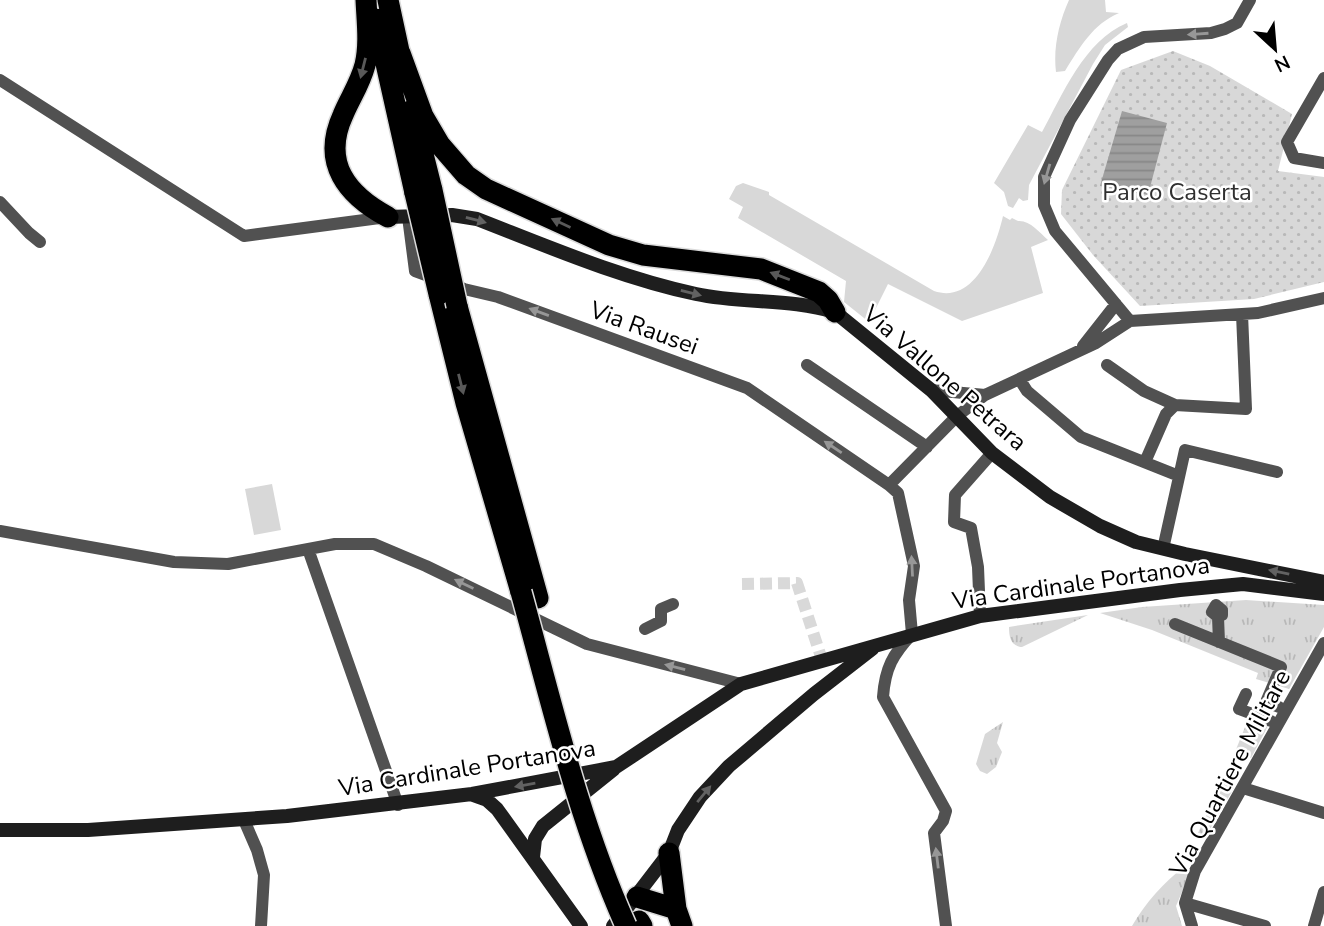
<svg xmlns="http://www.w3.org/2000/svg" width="1324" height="926" font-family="'Nunito Sans',sans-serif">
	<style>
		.grass { fill: url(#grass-tufts) }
		.park { fill: url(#park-dots) }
		.garden { fill: #d8d8d8 }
		.water { fill: url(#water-rules) }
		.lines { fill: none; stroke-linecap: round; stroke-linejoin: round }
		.street-tunnel { stroke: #d9d9d9; stroke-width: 12; stroke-dasharray: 12 6; stroke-linecap: butt }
		.highway-casing { stroke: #dbdbdb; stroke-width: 24 }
		.street { stroke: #515151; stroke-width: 12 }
		.secondary { stroke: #1e1e1e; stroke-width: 14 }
		.highway { stroke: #000; stroke-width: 21 }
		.highway-bridge-casing { stroke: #dbdbdb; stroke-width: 24; stroke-linecap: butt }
		.highway-bridge { stroke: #000; stroke-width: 21 }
		.oneway { fill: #979797 }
		.oneway2 { fill: #595959 }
		.oneway3 { fill: #626262 }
		.labels { text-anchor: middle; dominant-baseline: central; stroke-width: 5; stroke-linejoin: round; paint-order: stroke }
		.park-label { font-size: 24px; fill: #2f2f2f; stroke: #fff }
		.street-label { font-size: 24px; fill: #000; stroke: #fff }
	</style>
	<defs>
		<pattern id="grass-tufts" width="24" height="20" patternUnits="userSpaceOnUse" patternTransform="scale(1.75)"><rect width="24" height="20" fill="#d8d8d8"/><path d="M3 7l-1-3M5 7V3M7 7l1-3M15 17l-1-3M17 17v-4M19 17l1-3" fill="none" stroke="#b8b8b8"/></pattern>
		<pattern id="park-dots" width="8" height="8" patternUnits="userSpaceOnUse" patternTransform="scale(1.75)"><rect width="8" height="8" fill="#d8d8d8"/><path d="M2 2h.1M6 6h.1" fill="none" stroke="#b8b8b8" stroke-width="1.8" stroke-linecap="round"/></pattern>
		<pattern id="water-rules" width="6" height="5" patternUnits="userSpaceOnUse" patternTransform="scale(1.75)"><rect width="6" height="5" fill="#9f9f9f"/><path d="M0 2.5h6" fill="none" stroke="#878787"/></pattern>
	</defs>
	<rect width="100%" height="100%" fill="#fff"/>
	<path class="grass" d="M1246,600L1324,605V627L1289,689L1256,679L1258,673L1152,630L1100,613L1142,607Z
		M1088,615L1022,647C1011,646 1009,638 1009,627L1015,626Z
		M1249,717L1269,724L1251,758L1235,752Z
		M1003,722L997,743L1002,752L996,767L987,774L980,771L976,764L985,734Z
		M1221,783L1234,788L1206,836L1198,833Z
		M1185,866L1191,871L1176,906L1182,926H1132C1146,902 1163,883 1185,866Z"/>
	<path class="park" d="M1173,51L1210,66L1292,114L1278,171L1324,177V282L1254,299L1140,306L1093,255L1061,214L1062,190L1121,70Z"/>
	<path class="garden" d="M1069,0H1105L1106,12L1119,13C1093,24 1080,47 1065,71L1056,72C1053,48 1059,22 1069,0Z
		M1127,23L1128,27L1105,45L1093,64L1029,185L1028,200L1023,201L1019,198L1013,208L1008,206L1004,192L994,183L1028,125L1042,132C1063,94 1084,41 1127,23Z
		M743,183L769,192V195L934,291C975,305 996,247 1003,216L1010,220L1012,218L1018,221C1030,220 1039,232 1048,240L1031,247L1043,293L962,321L888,284L869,322L844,302L846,281L738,218L743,207L729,199L736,186Z
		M272,484L281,530L254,535L245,489Z"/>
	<path class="water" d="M1122,111L1167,123L1148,195L1100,186Z"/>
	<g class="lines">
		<path class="street-tunnel" d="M742,584L797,583L822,660"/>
		<defs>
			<path id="highway" d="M366,0C367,22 370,44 365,65C360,84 350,98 343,115C321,163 347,195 388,217
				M388,0L402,65
				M376,19L415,193
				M400,53L423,116L440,145L466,175L486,189L609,245L643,255L761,269L819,292L828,300L835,312
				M412,110L432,190
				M439,294L466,403L521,592
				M457,306L538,598
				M669,853L676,909L682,926
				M637,897L676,909
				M639,921L642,926"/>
		</defs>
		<use href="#highway" class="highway-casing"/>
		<path class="street" d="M1324,78L1287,142L1294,158L1324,163
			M0,80L244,236L387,217
			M0,202L29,233L40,242
			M408,217L415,271L464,289L498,297L747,388L889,485
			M1130,321L1055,231L1044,205V177L1070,120L1108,60L1118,49L1144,37L1211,33L1225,29L1237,23L1250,0
			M1083,346L1116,304
			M807,365L927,447
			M1107,365L1144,391L1175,405
			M1020,380L1027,391L1081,437L1179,476
			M931,390L985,395
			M1145,462L1166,414L1175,405L1246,409L1242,314
			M0,531L174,562L228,564L335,544H374L426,566L587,644L741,684
			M308,549L398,805
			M1163,549L1185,450L1277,472
			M980,616L978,567L971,528L954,522L955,495L992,453
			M1218,617L1212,612L1216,605L1222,610V615L1218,617L1219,642
			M1175,624L1281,667L1266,702L1279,707
			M645,629L661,621V609L673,604
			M1246,694L1239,709L1271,721
			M1243,788L1324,813
			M244,820L257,850L264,875L261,926
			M1185,903L1265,926
			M946,926L934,833L943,821L946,811L883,697C885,668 893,654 912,634L909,600L914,566L898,493L889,485L957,416L985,395L1096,343L1130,321L1258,313L1324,298
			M1192,926L1185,903L1195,871L1324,643
			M1314,926L1324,892"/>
		<path class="secondary" d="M388,217L452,215L477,219C549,247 621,278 696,294C742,304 790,298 835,312L931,390L992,453L1050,497L1100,526L1136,542L1185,554L1324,582
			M473,795L487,800L497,809L581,926
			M0,830H88L287,816L472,794L616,767L741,684L980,616L1180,590L1243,584L1324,594
			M533,857L535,839L543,826L614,769
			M613,926L669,853L678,830L700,797L729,766L814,694L872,649"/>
		<use href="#highway" class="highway"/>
		<defs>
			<path id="highway-bridge" d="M432,190L457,306
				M415,193L439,294
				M521,592C552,704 578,819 626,926"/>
		</defs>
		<use href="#highway-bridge" class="highway-bridge-casing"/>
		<use href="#highway-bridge" class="highway-bridge"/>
	</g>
	<defs><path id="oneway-solid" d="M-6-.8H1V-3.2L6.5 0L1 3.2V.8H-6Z" transform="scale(1.75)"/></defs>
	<g class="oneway">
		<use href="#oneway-solid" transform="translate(1198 34) rotate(176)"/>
		<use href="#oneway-solid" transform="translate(1047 174) rotate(106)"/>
		<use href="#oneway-solid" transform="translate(539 312) rotate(-160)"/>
		<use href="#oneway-solid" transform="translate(833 447) rotate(-146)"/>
		<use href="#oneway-solid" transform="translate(912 566) rotate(-93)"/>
		<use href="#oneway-solid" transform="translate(464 584) rotate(-154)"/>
		<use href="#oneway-solid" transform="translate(675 667) rotate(-166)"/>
		<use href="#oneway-solid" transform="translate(937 858) rotate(-97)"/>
	</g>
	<g class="oneway2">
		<use href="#oneway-solid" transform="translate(363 68) rotate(104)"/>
		<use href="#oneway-solid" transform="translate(561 223) rotate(-155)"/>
		<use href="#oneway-solid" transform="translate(780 276) rotate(-159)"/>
		<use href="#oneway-solid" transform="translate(461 384) rotate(76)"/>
	</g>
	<g class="oneway3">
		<use href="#oneway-solid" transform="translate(476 220) rotate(15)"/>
		<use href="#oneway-solid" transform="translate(691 293) rotate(14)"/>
		<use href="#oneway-solid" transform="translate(1279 572) rotate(-168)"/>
		<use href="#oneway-solid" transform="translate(525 785) rotate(170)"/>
		<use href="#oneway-solid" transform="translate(704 794) rotate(-50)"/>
	</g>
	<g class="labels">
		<g class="park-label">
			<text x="1177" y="192">Parco Caserta</text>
		</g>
		<g class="street-label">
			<text transform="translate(644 328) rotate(20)">Via Rausei</text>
			<text transform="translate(945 378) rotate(41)">Via Vallone Petrara</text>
			<text transform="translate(1081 583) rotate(-8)">Via Cardinale Portanova</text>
			<text transform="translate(467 768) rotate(-9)">Via Cardinale Portanova</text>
			<text transform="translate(1230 773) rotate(-62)">Via Quartiere Militare</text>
		</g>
	</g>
	<g transform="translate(1275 49) rotate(154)" stroke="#ffffff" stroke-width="5" paint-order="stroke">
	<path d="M0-5L12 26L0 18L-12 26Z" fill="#000000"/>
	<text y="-10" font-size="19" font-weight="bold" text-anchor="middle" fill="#000000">N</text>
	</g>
</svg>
